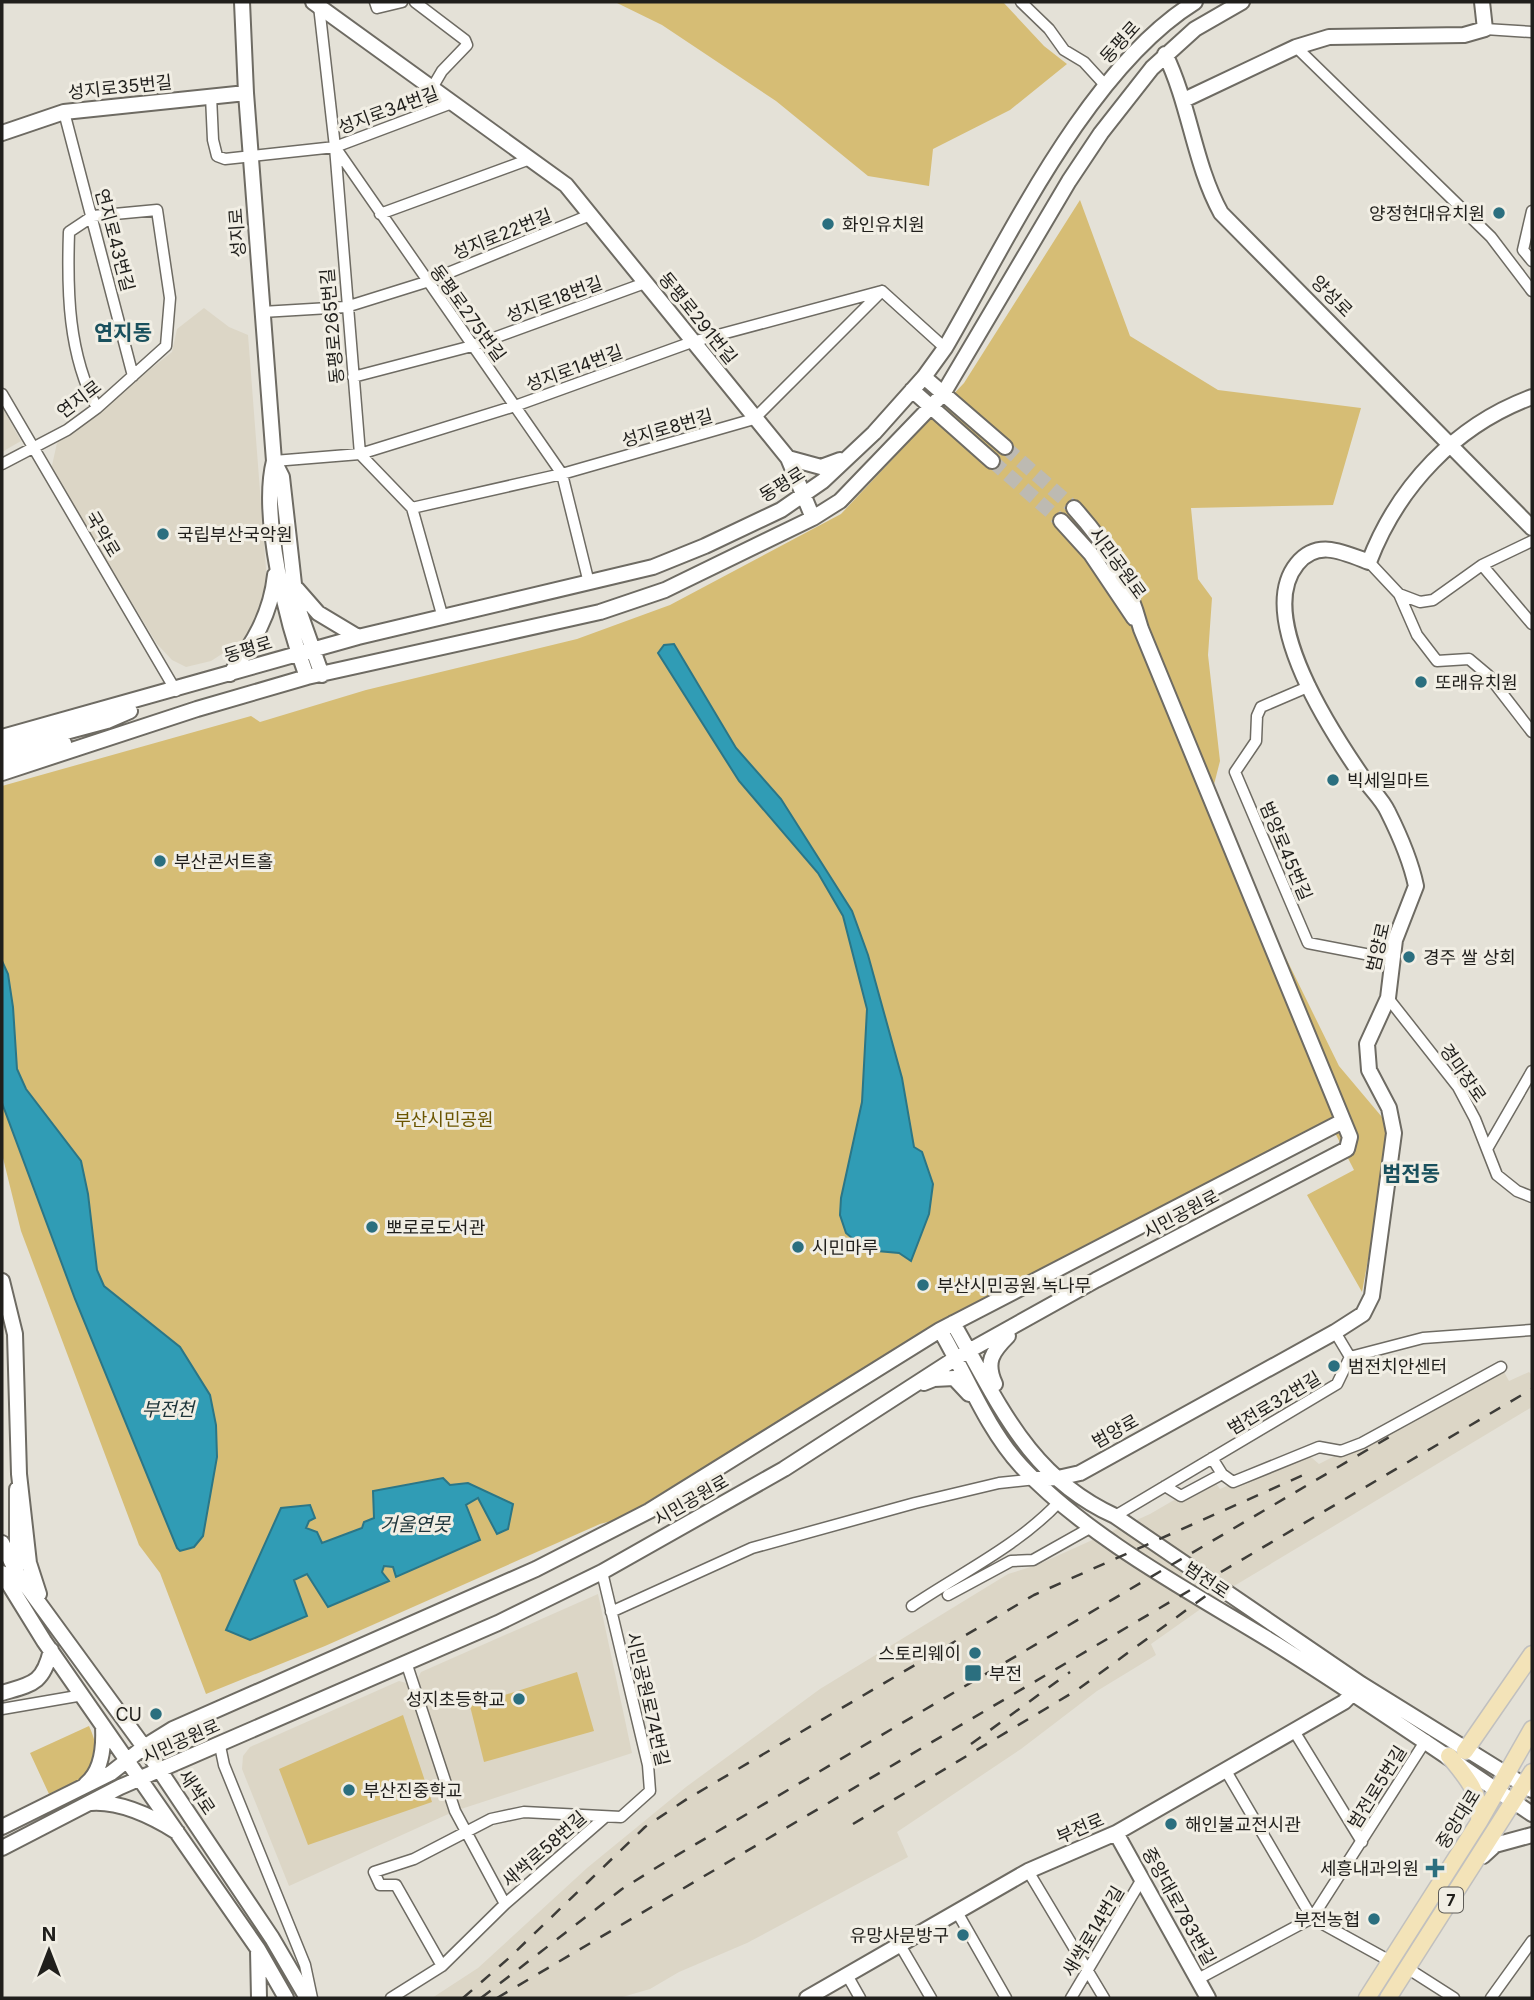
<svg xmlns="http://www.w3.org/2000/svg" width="1534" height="2000" font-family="Inter,'Noto Sans KR',sans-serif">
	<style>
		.built { fill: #dcd6c6 }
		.green { fill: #d6bd75 }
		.water { fill: #309cb5; stroke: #2b7687; stroke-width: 2 }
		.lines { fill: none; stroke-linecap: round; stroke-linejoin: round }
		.secondary-tunnel { stroke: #bdbab2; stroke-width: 14; stroke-dasharray: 14 7; stroke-linecap: butt }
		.street-casing { stroke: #6e6b63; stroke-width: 13 }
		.secondary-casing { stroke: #6e6b63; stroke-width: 18 }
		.primary-casing { stroke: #c1c0bf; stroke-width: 19 }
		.street { stroke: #fff; stroke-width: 10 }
		.secondary { stroke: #fff; stroke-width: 14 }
		.primary { stroke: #f3e3b8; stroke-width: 16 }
		.rail { stroke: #3d3c38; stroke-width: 2.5; stroke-dasharray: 12 12; stroke-linecap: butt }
		.poi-dot { fill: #2b6f7f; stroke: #f1eee4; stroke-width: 2.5 }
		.labels { text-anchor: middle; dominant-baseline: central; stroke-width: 6; stroke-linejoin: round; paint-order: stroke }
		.shield { fill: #f1eee4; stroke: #5f5d58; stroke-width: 2 }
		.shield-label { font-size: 16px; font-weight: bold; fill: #201f1c }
		.street-label { font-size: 18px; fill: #201f1c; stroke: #f1eee4 }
		.poi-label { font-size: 18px; fill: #201f1c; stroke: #f1eee4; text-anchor: start }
		.park-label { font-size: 18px; fill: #6b5501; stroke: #f1eee4 }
		.water-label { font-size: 19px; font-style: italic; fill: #1d343a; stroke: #f1eee4 }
		.quarter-label { font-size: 21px; font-weight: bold; fill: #19505d; stroke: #f1eee4 }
	</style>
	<rect width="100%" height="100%" fill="#e4e1d7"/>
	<path class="built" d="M204,308L229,327L248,335L268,595L255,625L242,641L211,661L186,667L172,660L157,644L51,470L57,443L172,352L177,329Z
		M2,407L21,441L2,452Z
		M1503,1370L1509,1381L1529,1372L1532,1375V1407L1229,1589L1151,1644L1156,1655L1097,1691L1021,1749L897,1832L908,1857L747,1943L679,1972L650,1989L619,1998H432L478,1968L587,1868L686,1787L820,1689L1008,1574L1037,1565L1150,1514L1212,1478L1220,1489L1305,1452L1319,1464Z
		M598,1594L632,1753L455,1811L289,1886L242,1769L243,1756L250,1747L399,1681L414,1685L421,1672Z"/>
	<path class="green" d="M615,2H1003L1044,46L1067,64L1010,110L933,149L929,186L868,176L776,101L662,25Z
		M1080,200L1130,336L1218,390L1361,408L1333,505L1191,508L1198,579L1212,598L1208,655L1220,761L1209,804L1237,885L1257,899L1339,1066L1387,1123L1384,1174L1362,1292L1307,1195L1354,1170L1329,1121L972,1304L619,1519L600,1524L325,1646L206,1694L160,1573L139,1545L21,1231L2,1154V786L251,716L260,722L366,690L577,639L670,605L841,514L964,383Z
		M577,1672L594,1731L484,1762L470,1706Z
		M403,1715L432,1802L308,1845L279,1769Z
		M89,1726C96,1741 101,1761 89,1775L49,1794L30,1753Z"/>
	<path class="water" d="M674,644L736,748L781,799L852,911L868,955L902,1078L914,1147L922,1152L933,1184L929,1214L911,1261L899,1253L866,1250L846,1233L840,1215L841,1198L862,1102L867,1009L843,916L818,873L739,781L658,653L664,645Z
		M2,961L8,974L13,1007L17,1069L26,1089L81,1161L88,1194L97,1270L104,1286L180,1347L210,1395L216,1425L217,1457L203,1536L194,1547L180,1551L177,1548L75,1299L2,1103Z
		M443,1478L450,1485L468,1483L513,1504L508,1529L497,1534L478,1498L466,1505L480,1540L396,1577L393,1567L384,1566L382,1572L389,1581L328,1607L307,1574L294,1580L307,1616L250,1640L226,1630L281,1508L310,1505L315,1518L309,1521L306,1528L317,1532L322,1543L362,1528L364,1522L374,1518L373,1491Z"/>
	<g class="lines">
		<path class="secondary-tunnel" d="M1005,447L1074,508
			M992,461L1061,521"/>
		<defs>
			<path id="street" d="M375,2L377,8L402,2
				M415,2L465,40L467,45L442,71L432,88
				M1021,2L1049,29L1064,50L1084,62L1106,86
				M319,6L335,147L360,454L412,508L443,618
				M1485,29L1532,32
				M1296,47L1491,237L1532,291
				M211,96L213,140L217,156L225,159L335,147L452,103
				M64,112L133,376
				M335,147L562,474L589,583
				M1532,211L1523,250L1532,261
				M380,214L530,159
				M882,291L945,348
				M262,312L346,307L426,282L590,215
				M353,377L472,346L645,283
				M2,394L176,691
				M274,461L360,454L515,406L692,342L882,291
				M2,464L67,430L97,408L166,346L170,298L157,210L93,216L69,232C67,291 68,354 97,408
				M412,508L562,474L754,419L881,292
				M1369,562L1399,594L1420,602L1433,600L1482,565L1532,541
				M1482,565L1532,624
				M1399,594L1417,635L1437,661L1469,659L1488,675L1532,732
				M1310,686L1261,707L1257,716L1256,741L1235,772L1308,943L1391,959
				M1388,998L1458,1087L1475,1119L1497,1175L1517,1191L1532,1197
				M1487,1149L1532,1071
				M1335,1332L1350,1357
				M1222,1474L1233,1482L1319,1447L1341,1451L1362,1443L1501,1367
				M1165,1486L1181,1496L1222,1474L1212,1458
				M1115,1516L1337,1384L1350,1357L1423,1338L1532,1330
				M948,1595L1011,1561L1033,1560L1090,1528
				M912,1606C961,1573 1019,1545 1059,1502
				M611,1612L752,1548L915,1503L999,1483L1036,1479
				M406,1662L455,1811L505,1904
				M2,1709L83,1695
				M1294,1731L1362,1842
				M220,1746L224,1765L305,1965L312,1998
				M1226,1771L1312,1918
				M1028,1871L1104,1998
				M957,1912L1006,1998
				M1312,1918L1390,1961
				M900,1945L931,1998
				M442,1966L396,1885H380L374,1872L414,1859L491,1819L524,1812L621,1817L650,1791L648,1765L602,1572
				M1407,1968L1454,1998
				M847,1975L860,1998
				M1198,1979L1312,1918L1426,1740
				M391,1998L442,1966L505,1904L604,1818
				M1071,1998L1142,1879
				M1491,1998L1532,1941"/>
			<path id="secondary" d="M242,2L246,93L274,461C260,516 287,624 307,677
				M313,2L566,185L788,458L813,518
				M1165,54C1190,105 1194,164 1221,213L1532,528
				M1184,100L1296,47L1329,37L1464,35L1485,29L1482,2
				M2,133L64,112L246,93
				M924,377L1005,447
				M912,390L992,461
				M788,458L821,467L840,460
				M274,461L282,477L296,602L322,675
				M1061,521L1091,554L1134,618
				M297,589L318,613L358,637
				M230,674C253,644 271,614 275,575
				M2,737L358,637L653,567L705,546L781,510L823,481L874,433L924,377L945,348C1008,240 1087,69 1195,2
				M2,749L107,721L130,711
				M2,760L64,743
				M2,773L197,709L307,677L600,612L665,590L813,518L840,501L943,394L1069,181L1101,133L1152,68L1195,29L1242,2
				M2,1281L15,1334L19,1474L29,1563L39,1594
				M953,1323C998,1401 1027,1476 1115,1516L1361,1684L1532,1790
				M940,1330C966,1374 986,1428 1021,1466C1088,1538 1193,1593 1276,1644C1364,1699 1447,1757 1532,1814
				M924,1383L934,1379L954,1378L969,1394
				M995,1384C985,1362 992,1352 1008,1336
				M1036,1479L1058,1478L1080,1473L1335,1332L1363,1314L1372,1296L1394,1133L1389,1108L1369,1070L1367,1044L1388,998L1395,940L1416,886C1411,862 1399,834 1388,812C1383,801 1373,791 1366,782C1334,736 1254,617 1297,564C1317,539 1343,552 1369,562C1398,486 1456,425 1532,397
				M17,1489V1567
				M2,1543L17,1573L144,1747L272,1938L307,1998
				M2,1573L44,1641L258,1949L286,1998
				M2,1693C32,1684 43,1684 51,1650
				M86,1784C102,1771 104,1747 103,1727
				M91,1803C120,1801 153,1817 177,1832
				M2,1827L111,1773L144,1747L173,1729L536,1569L649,1511L940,1330L1343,1121
				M1116,1833L1208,1998
				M2,1848L120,1787L498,1623L602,1572L784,1469L956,1358L1096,1280L1347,1149L1350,1137L1141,629C1127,578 1109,547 1074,508
				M1483,1856L1495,1845L1532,1835
				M258,1950L259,1998
				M807,1998L1028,1871L1116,1833L1344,1702L1359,1687"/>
			<path id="primary" d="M1465,1751L1532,1654
				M1449,1756C1466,1777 1481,1792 1479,1821
				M1367,1998L1479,1822L1532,1729
				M1388,1998L1532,1772"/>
		</defs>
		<use href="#street" class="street-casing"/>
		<use href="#secondary" class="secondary-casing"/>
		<use href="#primary" class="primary-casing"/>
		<use href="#street" class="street"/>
		<use href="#secondary" class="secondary"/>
		<use href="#primary" class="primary"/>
		<path class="rail" d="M971,1744L1070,1672
			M853,1824L1077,1690L1233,1576
			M463,1998L509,1958L645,1827L687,1799L1034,1595L1310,1472
			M481,1998L622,1889L667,1861L1391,1436
			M497,1998L1532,1389"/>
	</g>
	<g class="poi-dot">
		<circle cx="1499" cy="213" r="7"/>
		<circle cx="828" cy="224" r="7"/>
		<circle cx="163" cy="534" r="7"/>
		<circle cx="1421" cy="682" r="7"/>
		<circle cx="1333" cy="780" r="7"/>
		<circle cx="160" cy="861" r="7"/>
		<circle cx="1409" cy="957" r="7"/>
		<circle cx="372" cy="1227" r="7"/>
		<circle cx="798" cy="1247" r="7"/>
		<circle cx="923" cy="1285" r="7"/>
		<circle cx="1334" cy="1366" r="7"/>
		<circle cx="975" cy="1653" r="7"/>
		<rect x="964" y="1664" width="18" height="18" rx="3.5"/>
		<circle cx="519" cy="1699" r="7"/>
		<circle cx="156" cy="1714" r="7"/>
		<circle cx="349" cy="1790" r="7"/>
		<circle cx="1171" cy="1824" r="7"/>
		<path d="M1431.5 1857.5h7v7h7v7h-7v7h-7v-7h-7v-7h7z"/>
		<circle cx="1374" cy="1919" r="7"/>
		<circle cx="963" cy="1935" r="7"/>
	</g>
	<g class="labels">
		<rect class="shield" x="1439" y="1887.5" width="24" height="25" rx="5"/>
		<g class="shield-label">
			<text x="1451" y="1900">7</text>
		</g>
		<g class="street-label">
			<text transform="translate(1120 42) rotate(-48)">동평로</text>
			<text transform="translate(120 87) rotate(-6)">성지로35번길</text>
			<text transform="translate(388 110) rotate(-20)">성지로34번길</text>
			<text transform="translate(237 233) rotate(-94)">성지로</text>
			<text transform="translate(502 234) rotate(-22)">성지로22번길</text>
			<text transform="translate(115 240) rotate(75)">연지로43번길</text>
			<text transform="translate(1332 296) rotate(45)">양성로</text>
			<text transform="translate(554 299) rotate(-20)">성지로18번길</text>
			<text transform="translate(468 313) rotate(54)">동평로275번길</text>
			<text transform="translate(698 318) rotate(51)">동평로291번길</text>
			<text transform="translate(332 326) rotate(-95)">동평로265번길</text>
			<text transform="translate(574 368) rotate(-20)">성지로14번길</text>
			<text transform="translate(79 399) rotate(-37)">연지로</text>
			<text transform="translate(667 428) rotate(-16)">성지로8번길</text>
			<text transform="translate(782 484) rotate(-32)">동평로</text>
			<text transform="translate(103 534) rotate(59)">국악로</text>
			<text transform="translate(1118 563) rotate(54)">시민공원로</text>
			<text transform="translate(248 649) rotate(-17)">동평로</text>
			<text transform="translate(1286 851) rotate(67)">범양로45번길</text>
			<text transform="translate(1378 947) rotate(-77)">범양로</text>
			<text transform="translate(1463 1073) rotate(55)">경마장로</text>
			<text transform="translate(1181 1214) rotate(-28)">시민공원로</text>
			<text transform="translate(1274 1403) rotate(-31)">범전로32번길</text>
			<text transform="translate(1115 1431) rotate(-29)">범양로</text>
			<text transform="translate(691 1500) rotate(-30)">시민공원로</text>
			<text transform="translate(1207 1580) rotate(34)">범전로</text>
			<text transform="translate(648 1699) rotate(77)">시민공원로74번길</text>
			<text transform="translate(181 1741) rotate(-24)">시민공원로</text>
			<text transform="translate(1377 1787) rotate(-58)">범전로5번길</text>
			<text transform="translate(197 1792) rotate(56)">새싹로</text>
			<text transform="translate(1458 1819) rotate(-58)">중앙대로</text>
			<text transform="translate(1080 1828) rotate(-23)">부전로</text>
			<text transform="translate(544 1849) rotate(-41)">새싹로58번길</text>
			<text transform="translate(1179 1906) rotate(61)">중앙대로783번길</text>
			<text transform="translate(1093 1931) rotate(-59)">새싹로14번길</text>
		</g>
		<g class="poi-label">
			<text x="1485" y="213" text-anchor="end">양정현대유치원</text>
			<text x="842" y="224">화인유치원</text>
			<text x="177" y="534">국립부산국악원</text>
			<text x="1435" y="682">또래유치원</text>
			<text x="1347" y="780">빅세일마트</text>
			<text x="174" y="861">부산콘서트홀</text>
			<text x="1423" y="957">경주 쌀 상회</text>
			<text x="386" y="1227">뽀로로도서관</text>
			<text x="812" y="1247">시민마루</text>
			<text x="937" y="1285">부산시민공원 녹나무</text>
			<text x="1348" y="1366">범전치안센터</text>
			<text x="961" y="1653" text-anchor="end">스토리웨이</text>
			<text x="989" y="1673">부전</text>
			<text x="505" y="1699" text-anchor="end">성지초등학교</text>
			<text x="142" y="1714" text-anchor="end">CU</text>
			<text x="363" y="1790">부산진중학교</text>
			<text x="1185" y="1824">해인불교전시관</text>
			<text x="1419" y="1868" text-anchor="end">세흥내과의원</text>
			<text x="1360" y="1919" text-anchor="end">부전농협</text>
			<text x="949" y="1935" text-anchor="end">유망사문방구</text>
		</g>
		<g class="park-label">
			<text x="444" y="1119">부산시민공원</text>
		</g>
		<g class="water-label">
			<text x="168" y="1409">부전천</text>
			<text x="415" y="1524">거울연못</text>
		</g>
		<g class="quarter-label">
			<text x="123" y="332">연지동</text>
			<text x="1411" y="1173">범전동</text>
		</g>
	</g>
	<rect width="1534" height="2000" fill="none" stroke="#201f1c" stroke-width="7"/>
	<g transform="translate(49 1951)" stroke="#f1eee4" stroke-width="5" paint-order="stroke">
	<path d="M0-5L12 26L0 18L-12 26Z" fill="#201f1c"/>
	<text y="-10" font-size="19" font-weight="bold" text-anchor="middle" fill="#201f1c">N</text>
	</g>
</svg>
